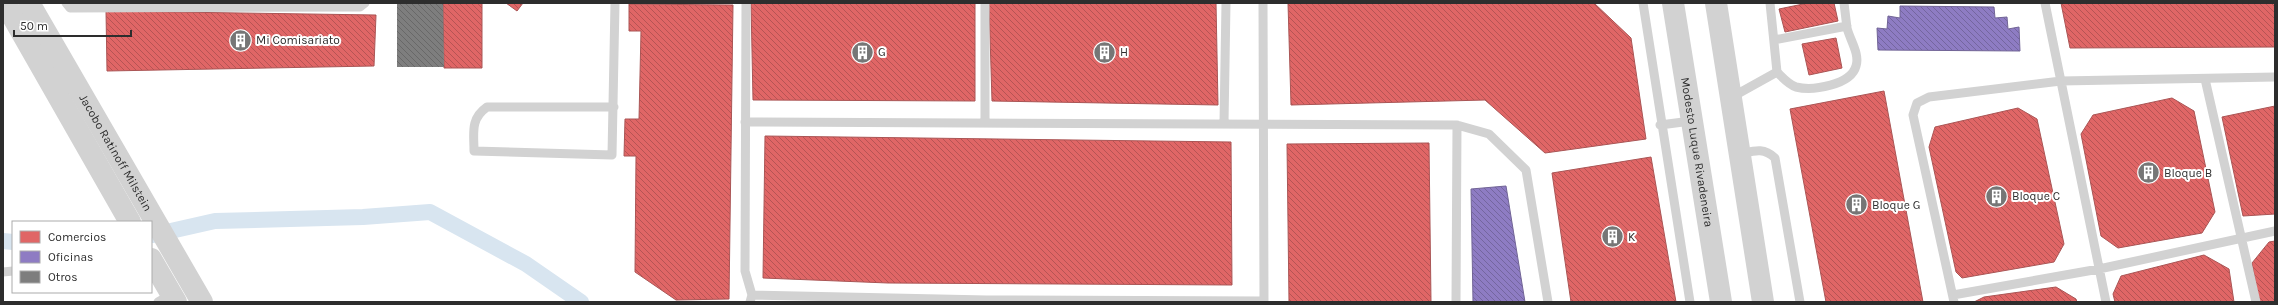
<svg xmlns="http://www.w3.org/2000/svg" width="2278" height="305" font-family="Karla,sans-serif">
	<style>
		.shops { fill: url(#shops-back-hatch); stroke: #a55 }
		.offices { fill: url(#offices-back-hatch); stroke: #716496 }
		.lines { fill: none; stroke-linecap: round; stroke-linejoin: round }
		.canal { stroke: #d8e5f0; stroke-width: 16 }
		.building { fill: url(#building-back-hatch) }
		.service { stroke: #d2d2d2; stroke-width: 9 }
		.tertiary { stroke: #d2d2d2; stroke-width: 22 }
		.labels { text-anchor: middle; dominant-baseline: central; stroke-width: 4; stroke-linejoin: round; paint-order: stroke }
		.poi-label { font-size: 12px; fill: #2d2d2d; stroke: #fff; text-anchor: start }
		.street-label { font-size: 12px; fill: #2d2d2d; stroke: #fff }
	</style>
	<defs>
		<pattern id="shops-back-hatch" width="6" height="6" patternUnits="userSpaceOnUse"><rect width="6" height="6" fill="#e06666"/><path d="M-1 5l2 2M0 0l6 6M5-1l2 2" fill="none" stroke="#b65454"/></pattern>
		<pattern id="offices-back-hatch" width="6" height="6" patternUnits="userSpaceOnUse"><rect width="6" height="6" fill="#8e7cc3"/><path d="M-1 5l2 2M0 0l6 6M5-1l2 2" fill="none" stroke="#74669f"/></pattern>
		<pattern id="building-back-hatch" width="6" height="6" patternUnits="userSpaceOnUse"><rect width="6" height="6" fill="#7e7e7e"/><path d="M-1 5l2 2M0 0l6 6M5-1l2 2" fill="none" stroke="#686868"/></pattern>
	</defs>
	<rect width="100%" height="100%" fill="#fff"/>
	<path class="shops" d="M443,3H482V68H444Z
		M506,3H523L517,11Z
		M751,3H975V101L753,100Z
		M989,3H1216L1218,105L992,101Z
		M1288,3H1594L1631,38L1646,139L1545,153L1485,100L1291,105Z
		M1808,3H1834L1838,21L1785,32L1779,9Z
		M2061,3H2275V47L2070,48Z
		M629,4L733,5L729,299L676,300L635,272L636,156H624L625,119H639L641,31H629Z
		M106,11L376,15L374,66L107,71Z
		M1836,38L1842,68L1809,75L1802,44Z
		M1884,91L1923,302H1826L1790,109Z
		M2172,98L2194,111L2215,212L2202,233L2118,248L2101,236L2081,134L2093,115Z
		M2275,106V214L2243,216L2222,117Z
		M2018,108L2037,119L2064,244L2054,262L1962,278L1956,272L1929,147L1935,127Z
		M765,136L1231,142L1232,285L888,283L763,278Z
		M1429,143L1431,302H1289L1287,144Z
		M1651,157L1676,302H1571L1552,173Z
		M2275,241V302H2259L2252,263L2269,242Z
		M2204,255L2229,269L2234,302H2115L2113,294L2121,276Z
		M2056,287L2076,299L2077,302H1974L1984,297Z"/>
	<path class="offices" d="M1900,6L1994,7L1995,18L2007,17L2008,29L2019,27L2020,51L1878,50L1877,28L1887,29L1888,16L1900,18Z
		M1506,186L1525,302H1473L1471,189Z"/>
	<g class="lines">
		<path class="canal" d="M153,235L215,221L363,217L430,212L526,264L581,302
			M3,241L13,242"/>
	</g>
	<path class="building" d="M397,3H443L444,67H397Z"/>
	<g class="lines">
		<path class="service" d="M66,3L70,8L360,7L365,3
			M746,3L745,271L752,295L750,302
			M1263,3L1264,302
			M1643,3L1690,302
			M2045,3L2106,302
			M1774,40L1847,26
			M1777,72C1783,78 1788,84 1796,87C1813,91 1851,85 1856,66C1860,54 1850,40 1847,28C1846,20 1845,11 1844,3
			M2205,79L2256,302
			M1732,97L1777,72L1770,3
			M614,107H487C470,119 474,133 474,151L612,155L615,3
			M745,122L1457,125L1489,134L1526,170L1548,302
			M985,123V3
			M1224,123L1226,3
			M1660,125L1691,121
			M1740,154C1754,151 1763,147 1775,158L1800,302
			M3,272L13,271
			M752,295L987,300L1264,301
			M1953,295L2099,269L2275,231
			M158,302L172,294
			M1456,302L1457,125
			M1954,302L1913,115L1917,103L1929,97L2061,81L2275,77"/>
		<g class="tertiary">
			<path d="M5,3L130,222"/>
			<path id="s1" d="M29,3L202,302"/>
			<path id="s2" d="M1673,3L1721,302"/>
			<path d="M1716,3L1763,302"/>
			<path d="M151,259L176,302"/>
		</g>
	</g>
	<defs>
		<symbol id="building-disc" viewBox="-11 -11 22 22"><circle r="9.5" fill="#767676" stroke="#fff"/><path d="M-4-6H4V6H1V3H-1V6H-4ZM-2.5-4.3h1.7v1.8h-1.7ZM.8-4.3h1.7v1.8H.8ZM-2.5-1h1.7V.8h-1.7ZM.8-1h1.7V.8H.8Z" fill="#fff"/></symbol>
	</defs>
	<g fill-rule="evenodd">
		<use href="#building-disc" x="228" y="28" width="25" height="25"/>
		<use href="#building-disc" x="850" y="40" width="25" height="25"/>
		<use href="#building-disc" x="1092" y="40" width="25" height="25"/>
		<use href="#building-disc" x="2136" y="160" width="25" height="25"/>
		<use href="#building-disc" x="1984" y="184" width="25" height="25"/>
		<use href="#building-disc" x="1844" y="192" width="25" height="25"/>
		<use href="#building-disc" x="1600" y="224" width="25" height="25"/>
	</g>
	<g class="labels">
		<g class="poi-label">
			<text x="256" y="40">Mi Comisariato</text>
			<text x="878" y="52">G</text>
			<text x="1120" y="52">H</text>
			<text x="2164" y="173">Bloque B</text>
			<text x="2012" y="196">Bloque C</text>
			<text x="1872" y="205">Bloque G</text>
			<text x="1628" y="237">K</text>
		</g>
		<g class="street-label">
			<text stroke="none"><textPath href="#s1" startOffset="173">Jacobo Ratinoff Milstein</textPath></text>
			<text stroke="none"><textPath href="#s2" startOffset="151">Modesto Luque Rivadeneira</textPath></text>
		</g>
	</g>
	<rect width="2278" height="305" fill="none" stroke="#2d2d2d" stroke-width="8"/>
	<rect x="12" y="221" width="140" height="72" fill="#ffffff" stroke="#ababab"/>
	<rect x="20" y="231" width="20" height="12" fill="#e06666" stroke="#ababab"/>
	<text x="48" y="241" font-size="12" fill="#2d2d2d">Comercios</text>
	<rect x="20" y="251" width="20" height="12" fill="#8e7cc3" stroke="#ababab"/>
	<text x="48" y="261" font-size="12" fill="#2d2d2d">Oficinas</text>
	<rect x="20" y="271" width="20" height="12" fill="#7e7e7e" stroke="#ababab"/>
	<text x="48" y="281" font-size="12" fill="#2d2d2d">Otros</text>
	<path d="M14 30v6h117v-6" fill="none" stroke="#2d2d2d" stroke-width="2"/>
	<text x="20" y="30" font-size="12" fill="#2d2d2d" stroke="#ffffff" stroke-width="3" paint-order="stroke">50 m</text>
</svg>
